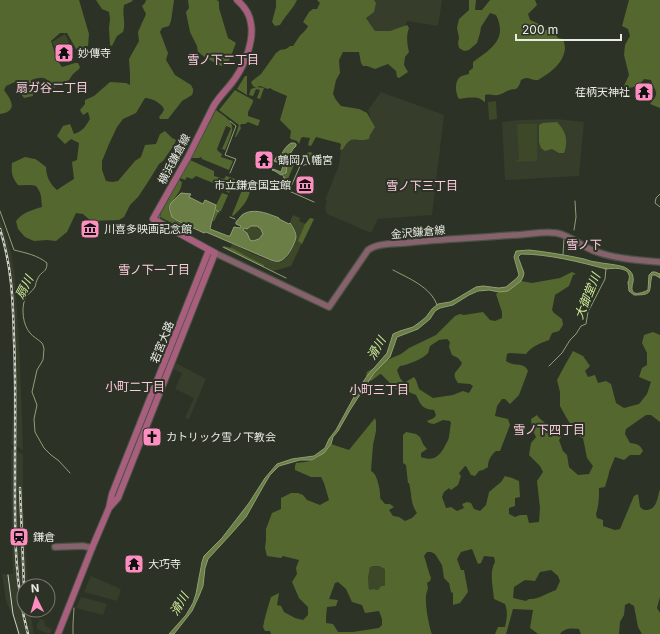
<svg xmlns="http://www.w3.org/2000/svg" width="660" height="634" font-family="Inter,'Noto Sans JP',sans-serif">
	<style>
		.built { fill: #363d2b }
		.green { fill: #3d4829 }
		.forest { fill: #54672f; fill-rule: evenodd }
		.water { fill: #6a7e45; stroke: #909f75; fill-rule: evenodd }
		.lines { fill: none; stroke-linecap: round; stroke-linejoin: round }
		.stream { stroke: #909f75; stroke-width: 1 }
		.secondary-casing { stroke: #4c5146; stroke-width: 8 }
		.primary-casing { stroke: #4c5146; stroke-width: 8 }
		.secondary { stroke: #85626c; stroke-width: 5.5 }
		.primary { stroke: #a85e7d; stroke-width: 6 }
		.tram { stroke: #ced1c9; stroke-width: 1 }
		.rail-casing { stroke: #ced1c9; stroke-width: 2.5 }
		.rail { stroke: #2d3226; stroke-width: 1; stroke-dasharray: 3; stroke-linecap: butt }
		.labels { text-anchor: middle; dominant-baseline: central; stroke-width: 4; stroke-linejoin: round; paint-order: stroke }
		.poi-label { font-size: 11px; fill: #e9ece4; stroke: #2d3226; text-anchor: start }
		.street-label { font-size: 11px; fill: #e9ece4; stroke: #2d3226 }
		.neighbourhood-label { font-size: 12px; fill: #fccbdd; stroke: #2d3226 }
		.water-label { font-size: 12px; font-style: italic; fill: #d3f19c; stroke: #2d3226 }
	</style>
	<rect width="100%" height="100%" fill="#2d3226"/>
	<path class="built" d="M373,0H442L438,26L407,21L403,31L373,36L363,17Z
		M381,92L444,115L432,215L378,219L371,233L327,214L325,208L327,201L325,200L339,165L342,143L345,139L374,128L368,110Z
		M557,119L584,122L579,176L506,180L505,179L502,122L519,120Z
		M0,219L4,229L11,253L15,277L20,362L23,450L11,444L14,391L13,314L8,265L0,234Z
		M176,363L206,379L189,419L185,418L194,398L175,389L182,373L173,369Z
		M11,449L23,454V501L28,586H24V610H30L34,634H18L13,617L6,601L2,574H13L11,496Z
		M91,576L121,589L117,601L84,592Z
		M81,597L107,604L103,615L76,608Z
		M39,619L44,620L45,626L52,629L50,634L38,630V629H37V623H39Z"/>
	<path class="green" d="M65,34L69,42L68,47L58,53L52,42Z
		M496,101L497,119L489,120L488,102Z
		M517,124H537V161L516,162V160H519Z
		M293,215L300,218L299,221L310,226L291,266L273,271L229,250L232,244C242,248 270,264 280,262C287,261 292,249 295,243C298,235 296,228 290,222Z
		M251,226H257L261,229L263,234L259,239L253,241L250,240L247,233L243,230L244,228Z
		M379,566L385,569V587L378,590L373,589L369,591L368,578L370,567Z"/>
	<path class="forest" d="M0,0H79L89,34L88,46L76,49L67,33H60L51,41C54,50 56,59 62,67L75,63H78L80,67L79,69L73,74L69,80L60,83L54,88C45,77 45,76 31,80L33,96L24,98L21,94L15,82L6,86L4,90C12,101 18,111 0,114Z
		M96,0H132L133,1L124,5C122,14 126,23 123,32L117,36L112,46L110,45L109,28L110,19L109,12L102,9Z
		M146,0H174L171,21L169,26L162,28L160,32L168,53L166,60L175,75L191,85L193,89V92L192,95L182,101L168,119H160L159,117L163,112L164,109C161,103 152,98 145,98L136,113L123,119L117,127L109,144L102,161V170L106,181L112,182L118,181L135,161L141,157L145,145L156,144L160,134L165,131L172,138L176,140L174,145L163,161L159,164L148,182L138,197L130,205L124,217L119,220L91,221L83,214L76,213L67,232L56,241L47,240L34,241L25,237L18,229L16,221C23,212 32,210 42,207C41,197 42,194 36,186C30,184 24,186 18,185C12,177 11,173 12,163L25,157C28,158 31,158 35,159C38,160 43,165 46,167C46,176 50,184 57,190C62,186 68,183 74,179L72,162L77,160L79,143L71,139L65,144L57,136L63,126L70,124L74,134C83,131 85,127 90,119L88,112L83,115L80,110L85,104V100L94,96L110,82L126,83L130,85V74L129,59L139,41L138,32L146,14L142,6L145,3Z
		M188,0H217L219,2V8L228,38L236,43L229,61L221,66L206,58L198,52L197,46L190,32L186,12L189,8Z
		M276,0H297C293,9 285,16 280,25L275,26L272,22L276,7Z
		M317,0H374L376,3L374,12L366,18L372,27L375,31H390L407,25L409,28C406,36 407,44 409,52L405,57L404,65L408,72L399,78L397,77L396,71L388,64L375,69L367,66H363L361,63L359,52H343L339,60L340,73L336,80L333,94L336,100L341,106L359,109L367,113L375,127L370,135L369,139C355,143 352,133 343,149L340,150L341,144L339,143L316,137L311,146L308,145L310,138L303,137L301,138L299,144L297,141L291,139L290,138L291,131L280,120L287,96L273,90L270,88L268,89L260,86L257,87L264,88L260,99L257,98L260,90L256,89L253,96L249,95L251,89L257,87H254L251,83L252,81L261,74L276,53L280,50L286,49L290,46H293C295,43 297,40 299,37C302,33 306,31 308,26L303,22L309,12L313,9H317L320,3Z
		M469,0H476L475,10H482L490,0H535L537,5L528,14L530,20L539,24L545,30H553L558,38L563,39C564,42 565,45 565,49C563,64 550,73 538,80C530,81 529,75 521,80C517,93 516,87 507,91C503,93 499,96 494,95C490,95 489,94 485,95V102C483,101 480,98 478,98C473,97 464,98 459,99C455,93 454,79 462,76C464,75 466,75 469,74V71L473,68V62C491,49 508,39 496,15L490,13L481,27L480,33L477,43L469,50L464,51L459,48L458,43L459,38L457,28L459,19L469,10Z
		M629,0H660V108L650,104C660,92 656,94 651,80L644,79C638,87 633,88 623,88L629,75L624,55L625,45L630,36L628,29L622,26Z
		M245,76H247V95L237,89Z
		M235,90L253,100V102L248,112V116L260,120L258,126L248,122L245,124H241L240,126L241,128L236,137H235L239,125L219,110Z
		M216,110C221,114 231,119 232,126C234,130 227,145 225,150L222,149L231,128L226,126L217,149L218,151L222,154L221,157L233,161L229,170L202,159L201,157L199,158H191Z
		M557,122C559,125 562,127 563,130C567,136 567,146 564,153H559L552,149L545,151L541,148L539,142V125L543,123Z
		M310,152L322,157L320,162L311,159L304,163L307,153Z
		M296,158H297L287,181L285,183L281,182L287,169L286,161L291,162Z
		M190,160L214,171V176L224,179L226,176L235,179L229,193L224,190L223,187L196,176L192,179L187,177L185,180L180,178Z
		M179,180L182,182C181,193 173,199 168,208C173,222 177,221 189,228L188,231L160,217L161,213Z
		M244,185L250,187C251,198 241,209 233,216L232,215Z
		M222,193L228,195L221,211H219L214,221H213L216,209V205Z
		M310,218L314,219L302,244L298,241L305,224Z
		M224,246L234,249L248,257L264,265V267L226,249L224,248Z
		M572,272L576,274L573,275L569,286L555,295L552,310L554,313L562,319L563,325L559,331L552,333L549,340C540,343 531,347 526,354L509,353L507,354L506,361C515,368 523,361 528,371L519,395L510,404L505,399H502L497,406L495,416L508,419L510,425L500,451H496C491,455 488,460 488,467L483,470L479,471L475,476L471,475L466,466H465L459,473L461,476L458,485L451,490L449,488L444,492L442,497L446,508L451,507L457,511L464,508L462,504L467,502L471,503L474,509L480,511L486,505L489,492L501,482L505,476L512,478L519,481L520,497L515,498V506L509,508V514L515,517L520,515H527L529,523L539,522L540,508L537,481L543,472L540,466L529,455L531,443L536,437L532,429L531,419L537,415C541,421 550,427 557,428L561,437L559,440L563,451L567,455L569,467L578,475L589,474L593,466L587,458L583,438L580,437L576,429L571,425L566,417L560,406V392L557,380L565,365L573,351L583,356L590,366L585,371L588,377L595,375L598,383L606,381L611,384L616,403L624,408L639,404L647,394L651,382L639,377L642,368L647,365V353L642,343L644,335L653,332L660,335V422L651,415H646L626,429L625,434L630,443C637,444 640,444 643,451L640,455H630L624,460L615,457L609,472C609,475 606,483 605,487L599,488C599,497 599,505 596,514L597,518L603,520V526L615,530L620,529L634,496L638,494L640,507L644,510C657,511 657,499 660,489V597L657,608L660,613V634H642L638,627L634,606L629,603L625,605L624,615L620,622L619,634H581L579,629C572,628 564,628 560,634H538L530,628L533,610L513,609L506,634H495L498,627H505C507,619 508,611 505,604L494,599C493,588 489,572 495,562L494,557L484,556L481,563L478,564L472,549L461,552L457,559L461,570H464L468,592L460,603L453,605V593L451,592L449,583L444,578L442,565L435,554L431,552H427L424,556C427,564 428,571 431,578L430,581L427,583C429,591 427,589 426,596C425,604 429,627 432,634H271L270,631H265L263,627C265,616 268,607 271,597L279,593L277,605L281,606L284,612L295,618L303,620L308,615V607L299,598L292,582L297,574L296,568L299,560L283,556L281,558L267,556L265,548L266,540V529L272,513L281,509V498L291,493H298L303,495L307,500L320,505L329,500L324,483L321,477H311L295,470V466L296,463C302,462 308,462 313,460C321,456 326,450 331,444L349,450L375,418L376,421V431L373,445L371,471C374,473 375,474 376,477C378,481 381,493 380,498L385,504H390L394,507L389,510L393,516L399,517L405,521L412,518L417,513C410,503 412,494 409,483H408L406,465L403,463V435L406,432L416,434L420,437L423,444L427,449L421,453V457C434,462 440,456 446,444C447,442 449,439 449,436C450,431 450,427 451,423L450,421L443,420L434,424L429,423L427,421L434,418L436,415L434,410C422,409 421,405 416,395L404,390H397L381,374C377,375 374,380 370,381L366,376L367,372L387,360L401,354L409,348L436,335L455,316L460,314L464,315L483,312L490,320L495,321L502,318V312L496,294L499,292L508,291L521,281L532,283L560,278ZM447,339L450,342L449,347L452,355L458,358L462,363C458,372 450,372 458,383L470,384L473,386L469,393L463,391L453,395L433,398L419,389L416,380L414,377L404,383L400,378L397,370L400,366C407,365 423,359 428,353C429,351 429,348 430,346L439,340ZM375,566H379L385,569V586H381L378,590L373,589L369,590L368,578L370,567ZM551,570L558,576L560,581L556,590C547,593 538,600 529,599L526,601L513,598L514,587L525,580L535,581L540,572ZM338,582L346,589L352,602L362,605L365,613L379,611L382,619V625L379,628L353,632H338L333,624L326,623V617L327,607L336,606L338,600L329,599L335,583Z"/>
	<path class="water" d="M291,143H294L296,144V146L293,149L290,154L285,156C285,164 288,163 286,173L281,175C277,173 276,171 272,170L273,169L281,172C282,168 285,164 281,161L276,162L274,161L277,156L281,155C284,150 286,146 291,143Z
		M181,193L191,194L189,197L203,204L205,200L216,205C215,214 211,221 210,229L228,236H230L234,227L240,228L241,226L236,224V222C238,220 240,217 242,215C253,207 269,214 279,218V219L289,224L290,223C293,227 296,232 296,237C295,244 287,259 280,261C277,262 274,261 271,260L206,232L204,233L176,220L172,217L169,208L171,203ZM251,226H257L261,229L263,234L259,239L253,241L250,240L247,233L243,230L244,228L247,229Z
		M529,250C547,252 566,255 584,259C588,260 592,262 596,262C605,264 615,264 624,267C628,269 633,272 633,278C634,281 632,284 632,287C631,297 642,293 648,290L649,275L652,272H655L660,274V278L655,275H652C648,291 655,295 634,295L629,291C629,288 628,285 628,282C629,281 630,276 629,275C628,267 612,268 606,269C580,262 548,254 521,254L518,257L524,273L523,277L521,281L508,291L499,292L489,290L478,291L469,295L453,305L440,308L435,311L430,319L418,329L397,337L390,357L374,373L350,410L338,431L333,437L331,444L324,453L312,460H300L279,466L270,475L264,485L246,517L231,534L208,559L205,568L203,586L199,596L192,611L174,634H169L186,615L193,603L196,594L202,562L204,556L222,538L249,503L265,478L277,464L292,459L314,456L325,448L329,439L336,430L360,386L368,375L387,353L393,334L400,331L413,327L420,322L426,317L432,309L438,304L450,302L456,299L476,287L483,286L499,288L506,287L517,278L519,275L514,257L516,251Z"/>
	<g class="lines">
		<path class="stream" d="M222,99L233,87L240,76
			M230,121L236,126L225,155L236,159L230,173
			M282,174L284,177L285,182L290,185
			M660,194L656,198L655,203L660,207
			M314,202L289,191L300,166L308,164L312,160L323,163
			M216,210L219,212
			M0,211L14,250C26,253 37,255 47,263C47,273 41,271 38,278C36,281 36,284 35,287C32,292 27,294 25,299C21,309 23,325 30,333C33,337 38,339 42,343L43,345L44,349L43,360L37,370L32,392L37,405L34,419L35,432L44,448L51,455L59,461L70,473
			M159,214V218L161,220L192,234
			M230,217L235,219
			M574,230L576,217L575,201
			M223,247L286,278
			M563,255L564,238
			M393,270C408,278 431,287 437,305
			M549,366L562,353L570,340L576,334L581,326L586,324L588,312L605,279L606,268
			M73,634V624L74,608"/>
		<defs>
			<path id="secondary" d="M215,253L329,307L368,250C378,243 392,244 404,243C440,239 477,238 513,235C527,235 542,231 556,233C571,235 583,248 597,252C617,259 639,260 660,262
				M55,547L83,546L92,548"/>
			<path id="primary" d="M109,508L118,498L215,253L153,219L188,157L213,107C219,96 229,88 236,77C245,64 254,40 251,24C250,14 244,6 237,0
				M58,634L92,548L109,508L112,494L209,250"/>
		</defs>
		<use href="#secondary" class="secondary-casing"/>
		<use href="#primary" class="primary-casing"/>
		<use href="#secondary" class="secondary"/>
		<use href="#primary" class="primary"/>
		<path class="tram" d="M8,575L13,614L19,634"/>
		<defs>
			<path id="rail" d="M0,229C12,267 13,301 14,340C16,382 15,423 15,465C15,522 13,579 28,634
				M20,488L24,586"/>
		</defs>
		<use href="#rail" class="rail-casing"/>
		<use href="#rail" class="rail"/>
	</g>
	<defs>
		<symbol id="temple-square" viewBox="-11 -11 22 22"><rect x="-9" y="-9" width="18" height="18" rx="4" fill="#fd8ebf" stroke="#2d3226"/><path d="M0-6L5-2H3V0L6.5 2.5H4V6H1.5V3h-3V6H-4V2.5H-6.5L-3 0V-2H-5Z" fill="#111"/></symbol>
		<symbol id="museum-square" viewBox="-11 -11 22 22"><rect x="-9" y="-9" width="18" height="18" rx="4" fill="#fd8ebf" stroke="#2d3226"/><path d="M0-6L6-3V-2H-6V-3ZM-5-1h2V3h-2ZM-1-1h2V3h-2ZM3-1h2V3H3ZM-6 4H6V6H-6Z" fill="#111"/></symbol>
		<symbol id="church-square" viewBox="-11 -11 22 22"><rect x="-9" y="-9" width="18" height="18" rx="4" fill="#fd8ebf" stroke="#2d3226"/><path d="M-1.2-6h2.4v3.5h3.3v2.4h-3.3V6h-2.4V-.1h-3.3v-2.4h3.3Z" fill="#111"/></symbol>
		<symbol id="station-square" viewBox="-11 -11 22 22"><rect x="-9" y="-9" width="18" height="18" rx="4" fill="#fd8ebf" stroke="#2d3226"/><path d="M-3-6H3Q5-6 5-4V2Q5 4 3 4L4.5 6H3L1.5 4h-3L-3 6H-4.5L-3 4Q-5 4-5 2V-4Q-5-6-3-6ZM-3.5-4v3h7v-3ZM-3.5 1v1.5H-2V1ZM2 1v1.5H3.5V1Z" fill="#111"/></symbol>
	</defs>
	<g fill-rule="evenodd">
		<use href="#temple-square" x="53" y="42" width="22" height="22"/>
		<use href="#temple-square" x="633" y="81" width="22" height="22"/>
		<use href="#temple-square" x="253" y="149" width="22" height="22"/>
		<use href="#museum-square" x="294" y="174" width="22" height="22"/>
		<use href="#museum-square" x="79" y="218" width="22" height="22"/>
		<use href="#church-square" x="141" y="426" width="22" height="22"/>
		<use href="#station-square" x="8" y="526" width="22" height="22"/>
		<use href="#temple-square" x="123" y="553" width="22" height="22"/>
	</g>
	<g class="labels">
		<g class="poi-label">
			<text x="78" y="53">妙傳寺</text>
			<text x="630" y="92" text-anchor="end">荏柄天神社</text>
			<text x="278" y="160">鶴岡八幡宮</text>
			<text x="291" y="185" text-anchor="end">市立鎌倉国宝館</text>
			<text x="104" y="229">川喜多映画記念館</text>
			<text x="166" y="437">カトリック雪ノ下教会</text>
			<text x="33" y="537">鎌倉</text>
			<text x="148" y="564">大巧寺</text>
		</g>
		<g class="street-label">
			<text transform="translate(174 159) rotate(-62)">横浜鎌倉線</text>
			<text transform="translate(418 232) rotate(-5)">金沢鎌倉線</text>
			<text transform="translate(162 342) rotate(-68)">若宮大路</text>
		</g>
		<g class="neighbourhood-label">
			<text x="223" y="59">雪ノ下二丁目</text>
			<text x="52" y="87">扇ガ谷二丁目</text>
			<text x="422" y="185">雪ノ下三丁目</text>
			<text x="584" y="244">雪ノ下</text>
			<text x="154" y="269">雪ノ下一丁目</text>
			<text x="135" y="386">小町二丁目</text>
			<text x="379" y="389">小町三丁目</text>
			<text x="549" y="429">雪ノ下四丁目</text>
		</g>
		<g class="water-label">
			<text transform="translate(24 287) rotate(-63)">扇川</text>
			<text transform="translate(587 296) rotate(-68)">大御堂川</text>
			<text transform="translate(376 348) rotate(-60)">滑川</text>
			<text transform="translate(179 604) rotate(-59)">滑川</text>
		</g>
	</g>
	<g transform="translate(36 598) rotate(355)"><circle r="19" fill="#2d3226" stroke="#787c72"/>
	<path d="M0-3L7 15L0 10L-7 15Z" fill="#fd8ebf"/>
	<text y="-6" font-size="11" font-weight="bold" text-anchor="middle" fill="#e9ece4">N</text>
	</g>
	<path d="M516 34v6h105v-6" fill="none" stroke="#e9ece4" stroke-width="2"/>
	<text x="522" y="34" font-size="12" fill="#e9ece4" stroke="#2d3226" stroke-width="3" paint-order="stroke">200 m</text>
</svg>
